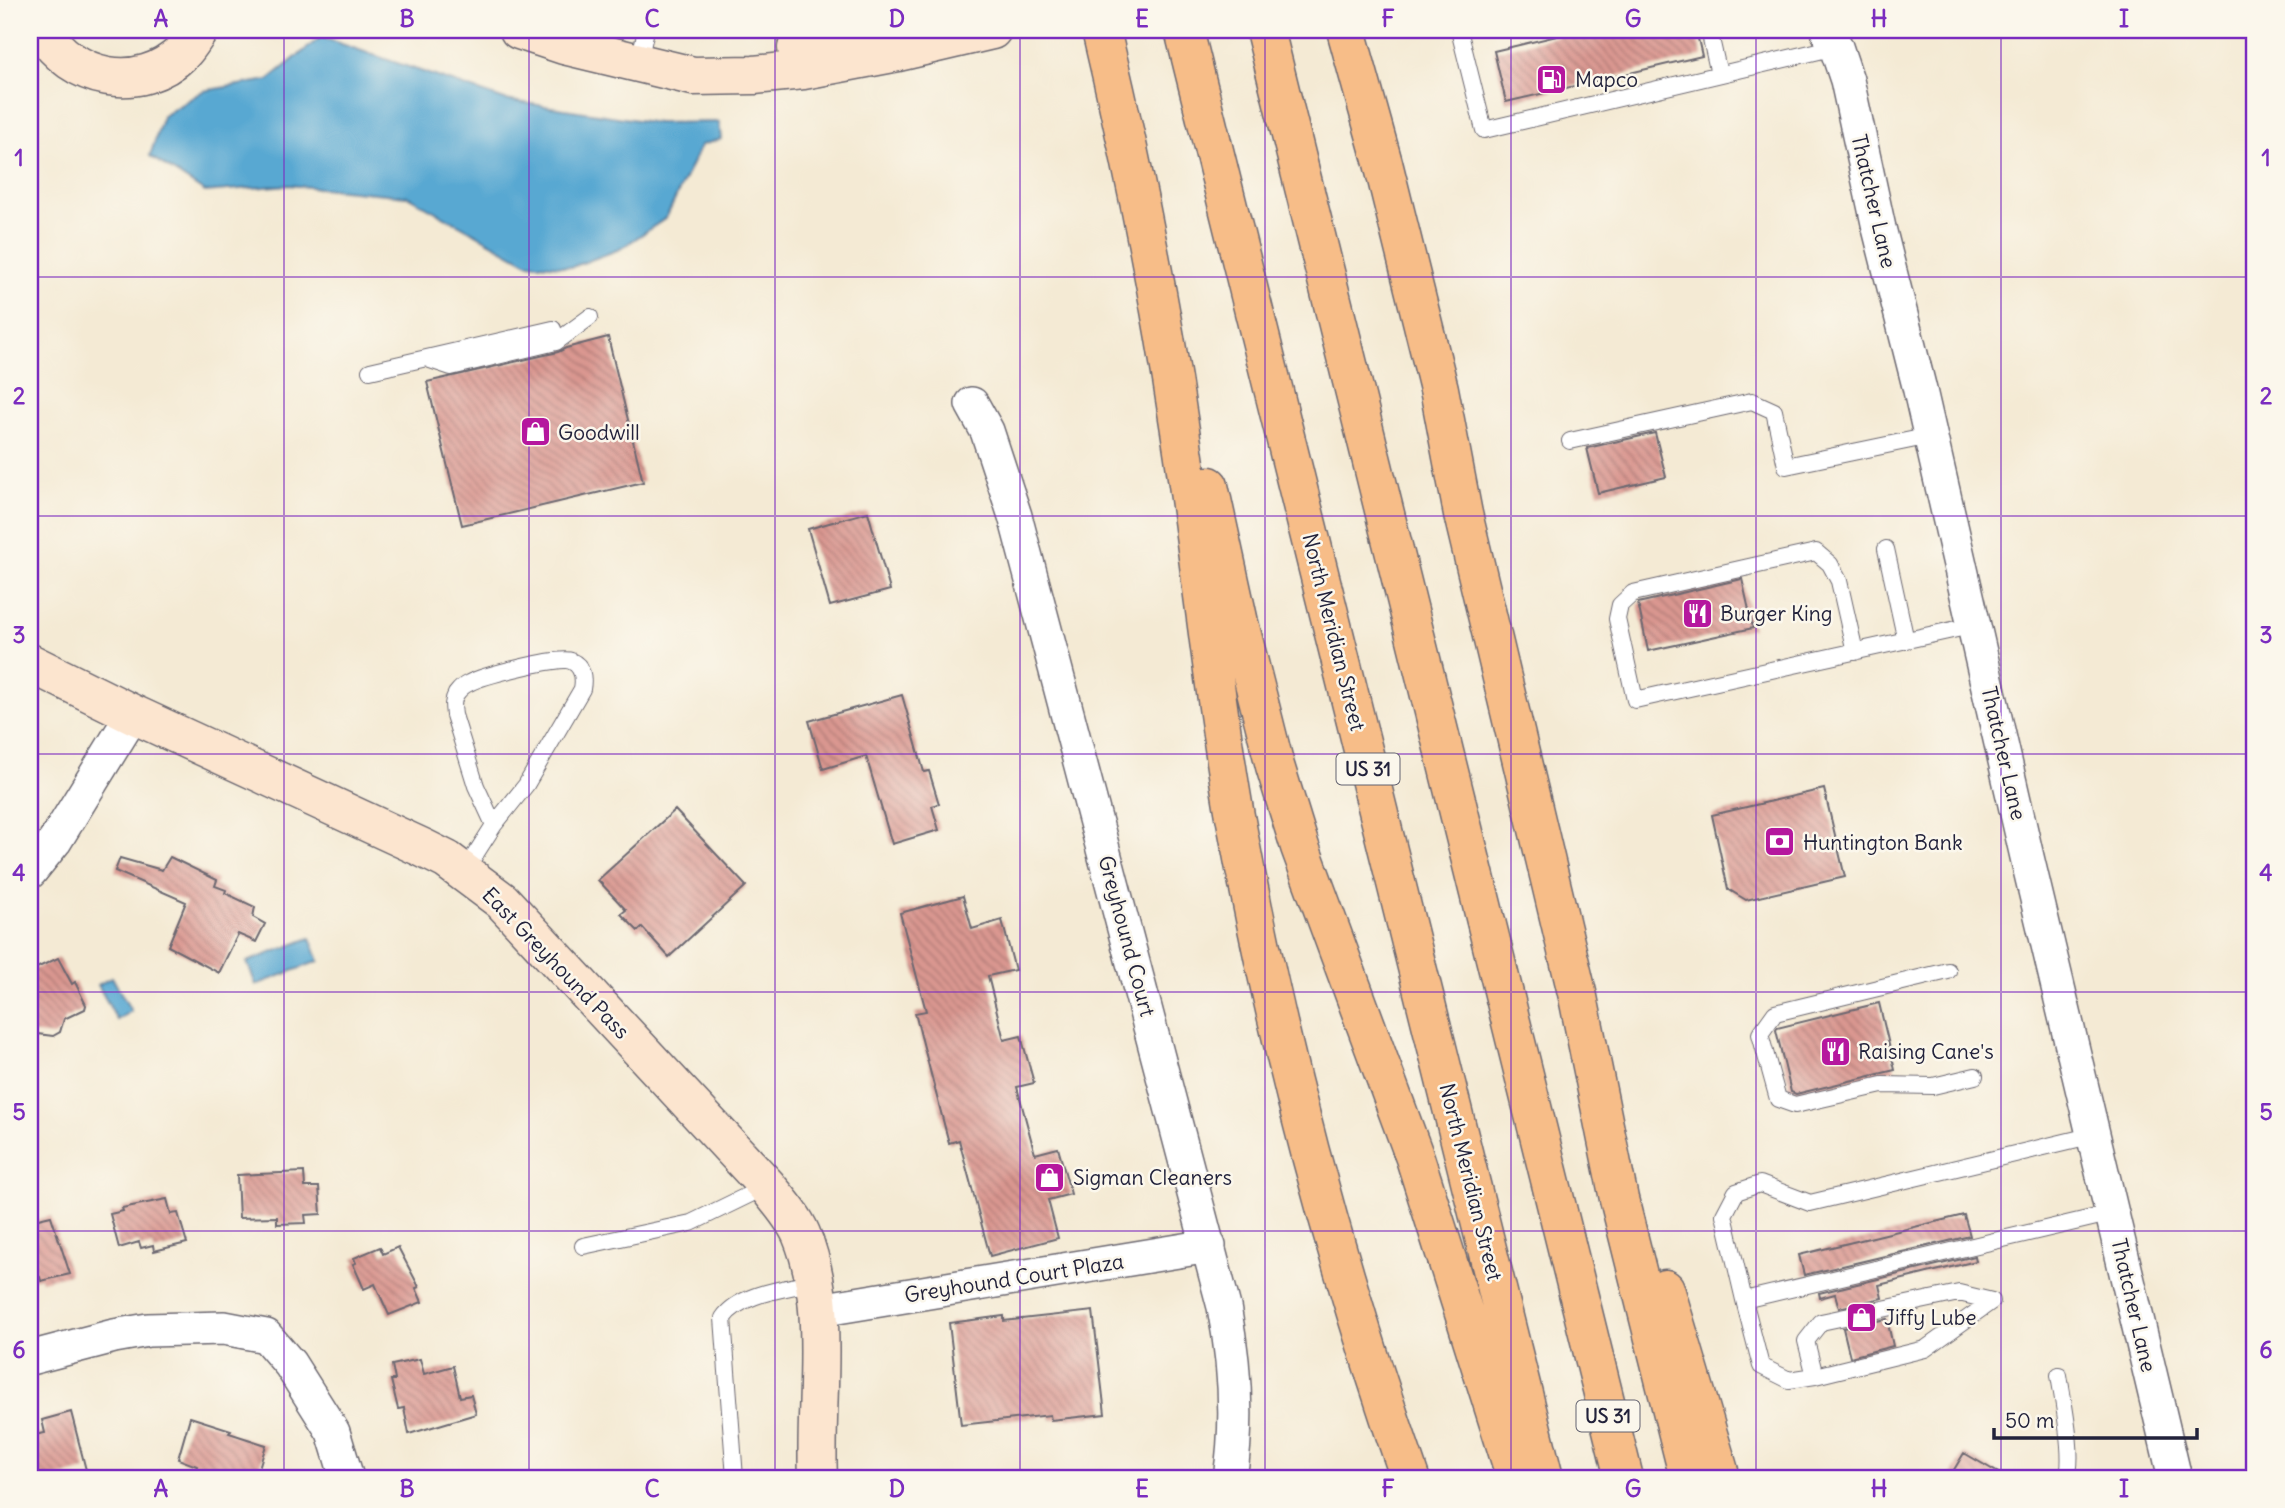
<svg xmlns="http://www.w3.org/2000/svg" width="2285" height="1508" font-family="Delius,sans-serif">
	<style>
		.water { fill: #58a8d2; stroke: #3d6586; stroke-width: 2 }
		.building { fill: url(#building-back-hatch) }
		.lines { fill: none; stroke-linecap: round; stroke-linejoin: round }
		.lane-casing { stroke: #6c6871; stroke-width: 18 }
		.street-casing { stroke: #6c6871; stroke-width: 36 }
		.secondary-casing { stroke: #6c6871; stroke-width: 41 }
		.highway-casing { stroke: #6c6871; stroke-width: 41 }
		.lane { stroke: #fff; stroke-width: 16 }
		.street { stroke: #fff; stroke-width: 33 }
		.secondary { stroke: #fce5cf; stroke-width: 38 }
		.highway { stroke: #f7bd88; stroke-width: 38 }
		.grid { fill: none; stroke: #7b2cbf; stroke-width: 2; stroke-opacity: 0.55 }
		.labels { text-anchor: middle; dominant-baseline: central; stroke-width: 5; stroke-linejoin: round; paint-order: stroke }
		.shield { fill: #fbf7ec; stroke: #636270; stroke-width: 2 }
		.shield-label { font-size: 19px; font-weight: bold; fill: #22223b }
		.poi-label { font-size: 21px; fill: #22223b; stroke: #fbf7ec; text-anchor: start }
		.street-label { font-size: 21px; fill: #22223b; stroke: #fbf7ec }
		.neatline { fill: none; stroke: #7b2cbf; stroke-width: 2.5 }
		.grid-label { font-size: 23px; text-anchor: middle; font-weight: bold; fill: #7b2cbf }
	</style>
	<defs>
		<pattern id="building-back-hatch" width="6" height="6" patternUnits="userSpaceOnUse" patternTransform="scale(1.75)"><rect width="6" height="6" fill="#da9790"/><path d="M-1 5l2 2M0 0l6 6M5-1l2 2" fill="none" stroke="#b07b77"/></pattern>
	</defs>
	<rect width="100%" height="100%" fill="#fbf7ec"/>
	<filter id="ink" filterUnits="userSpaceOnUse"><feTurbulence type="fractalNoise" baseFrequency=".0143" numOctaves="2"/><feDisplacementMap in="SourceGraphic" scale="14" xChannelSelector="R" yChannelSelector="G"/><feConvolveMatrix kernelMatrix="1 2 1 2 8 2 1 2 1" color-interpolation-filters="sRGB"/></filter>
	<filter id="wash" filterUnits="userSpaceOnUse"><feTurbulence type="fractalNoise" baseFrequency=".00686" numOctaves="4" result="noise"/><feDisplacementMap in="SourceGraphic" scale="28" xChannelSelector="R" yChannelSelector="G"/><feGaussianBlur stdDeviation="1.57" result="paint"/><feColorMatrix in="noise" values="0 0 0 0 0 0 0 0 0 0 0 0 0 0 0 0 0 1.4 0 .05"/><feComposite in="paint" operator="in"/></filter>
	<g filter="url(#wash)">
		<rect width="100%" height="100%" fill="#f4ead4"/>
		<path class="water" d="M321,37L505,100L657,123L719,122L721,139L701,145L666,218L620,249L572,267L528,263L407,196L288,185L205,192L150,156L163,116L203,91L268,80Z
			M310,938L319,961L256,985L247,962Z
			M112,977L131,1011L117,1020L98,985Z"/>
		<g id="blocks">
			<path class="building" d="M1582,30H1696L1702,56L1506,102L1494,51Z
				M608,337L643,482L462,525L427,382L558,352L566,348Z
				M1655,433L1666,477L1598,493L1587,448Z
				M868,512L890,590L830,606L808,529Z
				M1742,579L1753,628L1648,651L1638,603Z
				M902,695L924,772L929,771L939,804L932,806L939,830L892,844L866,756L823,769L809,721Z
				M1824,789L1845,877L1746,900L1728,889L1712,815Z
				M675,810L746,886L669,957L642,927L638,931L621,914L626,910L598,880Z
				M170,857L217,880L215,886L226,890L225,893L255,907L253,917L265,924L256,942L238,934L219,973L168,946L186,902L115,871L120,858L162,870Z
				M963,896L972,929L1002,920L1015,970L988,976L1004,1040L1021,1036L1034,1083L1017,1087L1035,1154L1058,1148L1071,1194L1048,1200L1058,1238L990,1256L959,1140L949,1143L915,1013L926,1011L900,913Z
				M58,958L72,984L75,982L86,1005L85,1009L64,1019L60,1032L53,1036L30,1033V971Z
				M1879,1003L1895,1070L1796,1094L1791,1092L1776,1030L1777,1028Z
				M304,1172L305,1187H319L321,1214L305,1215L306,1223L277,1224V1217L239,1218L237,1175Z
				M167,1199L171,1214L178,1213L187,1243L154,1251L153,1245L141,1248L139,1242L119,1248L110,1214L123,1211L122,1208Z
				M1964,1215L1970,1236L1804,1275L1799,1255Z
				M51,1216L70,1274L41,1281L40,1277L30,1280V1221Z
				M380,1247L383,1254L398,1247L419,1287L416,1288L422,1302L389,1315L375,1284L364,1289L353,1264L356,1263L354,1258Z
				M1975,1256L1976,1261L1879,1285L1882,1298L1839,1308L1835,1294L1820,1298L1819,1293Z
				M1093,1311L1105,1414L1051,1420L1050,1415L961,1425L949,1323L1004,1316V1321Z
				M1887,1319L1893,1346L1850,1357L1843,1328Z
				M420,1359L424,1374L453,1366L460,1397L471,1395L476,1414L409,1434L404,1408L398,1409L391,1380H395L392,1365Z
				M71,1412L86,1470L54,1478H30V1448L37,1446L34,1435L45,1433L42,1420Z
				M190,1417L231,1430L229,1433L266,1445L256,1478H226L196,1469L197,1466L178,1459Z
				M1964,1453L2007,1478H1949Z"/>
		</g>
	</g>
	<g filter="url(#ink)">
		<use href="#blocks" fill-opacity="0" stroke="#6c6871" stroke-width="2"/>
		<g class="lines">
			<defs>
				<path id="lane" d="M1459,30L1484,130L1836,47
					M1709,30L1719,74
					M639,61L646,30
					M430,360L451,367L556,342L590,317
					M370,371L553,329
					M1570,441L1752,401L1774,411L1786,466L1930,436
					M1886,549L1906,641
					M1855,652L1839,581L1830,564L1816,552L1633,593L1620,605L1617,619L1635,700L1975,625
					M464,872L494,825L526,785L582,689C584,678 583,666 571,661C559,656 482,676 469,683C464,685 459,690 456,694C452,701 453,707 454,715L476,786L494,825
					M1948,971L1775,1013L1760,1034L1778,1099L1795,1105L1882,1085L1933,1086L1975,1076
					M2094,1135L1810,1203L1760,1184L1736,1192L1724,1215L1744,1300L2113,1213
					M583,1246L691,1223L767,1186
					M1959,1293L1992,1301L1925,1349L1815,1376L1806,1341L1821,1322Z
					M1744,1300L1761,1366L1789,1380L1815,1376
					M2059,1375C2062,1396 2076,1462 2066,1478
					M735,1478L723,1318C740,1293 786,1289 814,1282"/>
				<path id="street" d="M1827,30L1836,47L1847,80L1879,228L1919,386L2027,857L2175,1478
					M972,404L987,431L1015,516L1224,1307C1235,1364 1239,1420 1230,1478
					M30,872L55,841L133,714
					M819,1310L1209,1246
					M30,1358L114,1336L148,1330L224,1328L266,1336L290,1364L333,1432L347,1478"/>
				<path id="secondary" d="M42,30C72,80 139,95 183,52C189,46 194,37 199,30
					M519,30L564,45L693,76L754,75L803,70L898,52L992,30
					M797,48L835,39L859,30
					M30,663L133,714L423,848L447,860L502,901L767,1186C779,1201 793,1216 801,1234C832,1307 814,1400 818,1478"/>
				<path id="highway" d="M1101,30C1132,160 1159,292 1179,424C1200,555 1212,686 1235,816C1276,1040 1335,1263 1410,1478
					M1184,30L1544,1478
					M1265,30L1624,1478
					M1346,30L1383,163L1439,389L1463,514L1578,997L1619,1199L1689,1478
					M1209,486L1239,623L1275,766L1300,847L1415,1158L1516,1478
					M1665,1289L1721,1478"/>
			</defs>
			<use href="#lane" class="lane-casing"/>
			<use href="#street" class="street-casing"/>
			<use href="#secondary" class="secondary-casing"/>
			<use href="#highway" class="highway-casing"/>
			<use href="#lane" class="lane"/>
			<use href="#street" class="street"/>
			<use href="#secondary" class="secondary"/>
			<use href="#highway" class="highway"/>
		</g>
	</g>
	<path class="grid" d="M284,30V1478M529,30V1478M775,30V1478M1020,30V1478M1265,30V1478M1511,30V1478M1756,30V1478M2001,30V1478M30,277H2255M30,516H2255M30,754H2255M30,992H2255M30,1231H2255"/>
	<defs>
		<symbol id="fuel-square" viewBox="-11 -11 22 22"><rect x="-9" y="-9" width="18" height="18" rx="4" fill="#b5179e" stroke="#fbf7ec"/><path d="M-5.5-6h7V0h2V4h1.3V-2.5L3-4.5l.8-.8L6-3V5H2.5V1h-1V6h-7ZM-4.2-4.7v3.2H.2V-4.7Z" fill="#fff"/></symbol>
		<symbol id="shop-square" viewBox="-11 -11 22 22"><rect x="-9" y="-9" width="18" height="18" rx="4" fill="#b5179e" stroke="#fbf7ec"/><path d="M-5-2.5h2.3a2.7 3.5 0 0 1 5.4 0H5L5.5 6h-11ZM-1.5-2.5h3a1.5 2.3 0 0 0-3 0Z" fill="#fff"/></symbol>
		<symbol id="restaurant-square" viewBox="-11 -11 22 22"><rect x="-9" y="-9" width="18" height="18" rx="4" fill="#b5179e" stroke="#fbf7ec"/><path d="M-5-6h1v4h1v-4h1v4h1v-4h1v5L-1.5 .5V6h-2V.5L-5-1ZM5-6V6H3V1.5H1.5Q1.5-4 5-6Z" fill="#fff"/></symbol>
		<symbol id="bank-square" viewBox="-11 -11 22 22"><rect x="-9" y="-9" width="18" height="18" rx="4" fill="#b5179e" stroke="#fbf7ec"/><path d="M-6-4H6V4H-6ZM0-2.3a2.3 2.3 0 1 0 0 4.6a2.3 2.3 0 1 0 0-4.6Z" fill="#fff"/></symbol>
	</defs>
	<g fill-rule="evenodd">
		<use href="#fuel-square" x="1534" y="62" width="35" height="35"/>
		<use href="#shop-square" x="518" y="414" width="35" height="35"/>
		<use href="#restaurant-square" x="1680" y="596" width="35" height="35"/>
		<use href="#bank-square" x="1762" y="824" width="35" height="35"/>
		<use href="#restaurant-square" x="1818" y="1034" width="35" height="35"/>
		<use href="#shop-square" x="1032" y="1160" width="35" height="35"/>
		<use href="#shop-square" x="1844" y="1300" width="35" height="35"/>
	</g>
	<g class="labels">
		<g class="shield">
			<rect x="1336.5" y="753.5" width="63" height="31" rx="5"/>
			<rect x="1576.5" y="1400.5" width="63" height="31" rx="5"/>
		</g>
		<g class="shield-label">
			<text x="1368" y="769">US 31</text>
			<text x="1608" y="1416">US 31</text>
		</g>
		<g class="poi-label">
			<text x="1575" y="79">Mapco</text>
			<text x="558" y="432">Goodwill</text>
			<text x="1720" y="613">Burger King</text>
			<text x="1803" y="842">Huntington Bank</text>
			<text x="1858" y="1051">Raising Cane's</text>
			<text x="1073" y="1177">Sigman Cleaners</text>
			<text x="1884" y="1317">Jiffy Lube</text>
		</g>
		<g class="street-label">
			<text transform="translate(1874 201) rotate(77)">Thatcher Lane</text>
			<text transform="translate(1334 632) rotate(76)">North Meridian Street</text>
			<text transform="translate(2004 753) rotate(77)">Thatcher Lane</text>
			<text transform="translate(1127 936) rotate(75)">Greyhound Court</text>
			<text transform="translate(556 963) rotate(46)">East Greyhound Pass</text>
			<text transform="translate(1471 1182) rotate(76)">North Meridian Street</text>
			<text transform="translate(1014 1278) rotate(-9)">Greyhound Court Plaza</text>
			<text transform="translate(2134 1305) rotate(77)">Thatcher Lane</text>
		</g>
	</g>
	<rect width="2285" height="1508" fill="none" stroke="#fbf7ec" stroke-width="77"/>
	<path d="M1994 1428v10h203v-10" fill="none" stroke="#22223b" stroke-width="3.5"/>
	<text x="2005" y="1428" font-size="21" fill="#22223b" stroke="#fbf7ec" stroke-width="5" paint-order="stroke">50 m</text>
	<rect x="38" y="38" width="2208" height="1432" class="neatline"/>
	<g class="grid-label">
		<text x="161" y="27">A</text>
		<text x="407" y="27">B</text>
		<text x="652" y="27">C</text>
		<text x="897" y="27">D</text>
		<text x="1142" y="27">E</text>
		<text x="1388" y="27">F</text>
		<text x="1633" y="27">G</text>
		<text x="1879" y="27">H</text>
		<text x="2124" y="27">I</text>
		<text x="19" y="166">1</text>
		<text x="2266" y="166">1</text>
		<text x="19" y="404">2</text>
		<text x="2266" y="404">2</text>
		<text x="19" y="643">3</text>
		<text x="2266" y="643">3</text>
		<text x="19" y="881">4</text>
		<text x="2266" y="881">4</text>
		<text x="19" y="1120">5</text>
		<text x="2266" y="1120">5</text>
		<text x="19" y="1358">6</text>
		<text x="2266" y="1358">6</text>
		<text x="161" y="1497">A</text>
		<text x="407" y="1497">B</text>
		<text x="652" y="1497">C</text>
		<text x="897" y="1497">D</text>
		<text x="1142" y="1497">E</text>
		<text x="1388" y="1497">F</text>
		<text x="1633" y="1497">G</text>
		<text x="1879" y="1497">H</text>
		<text x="2124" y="1497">I</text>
	</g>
</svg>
